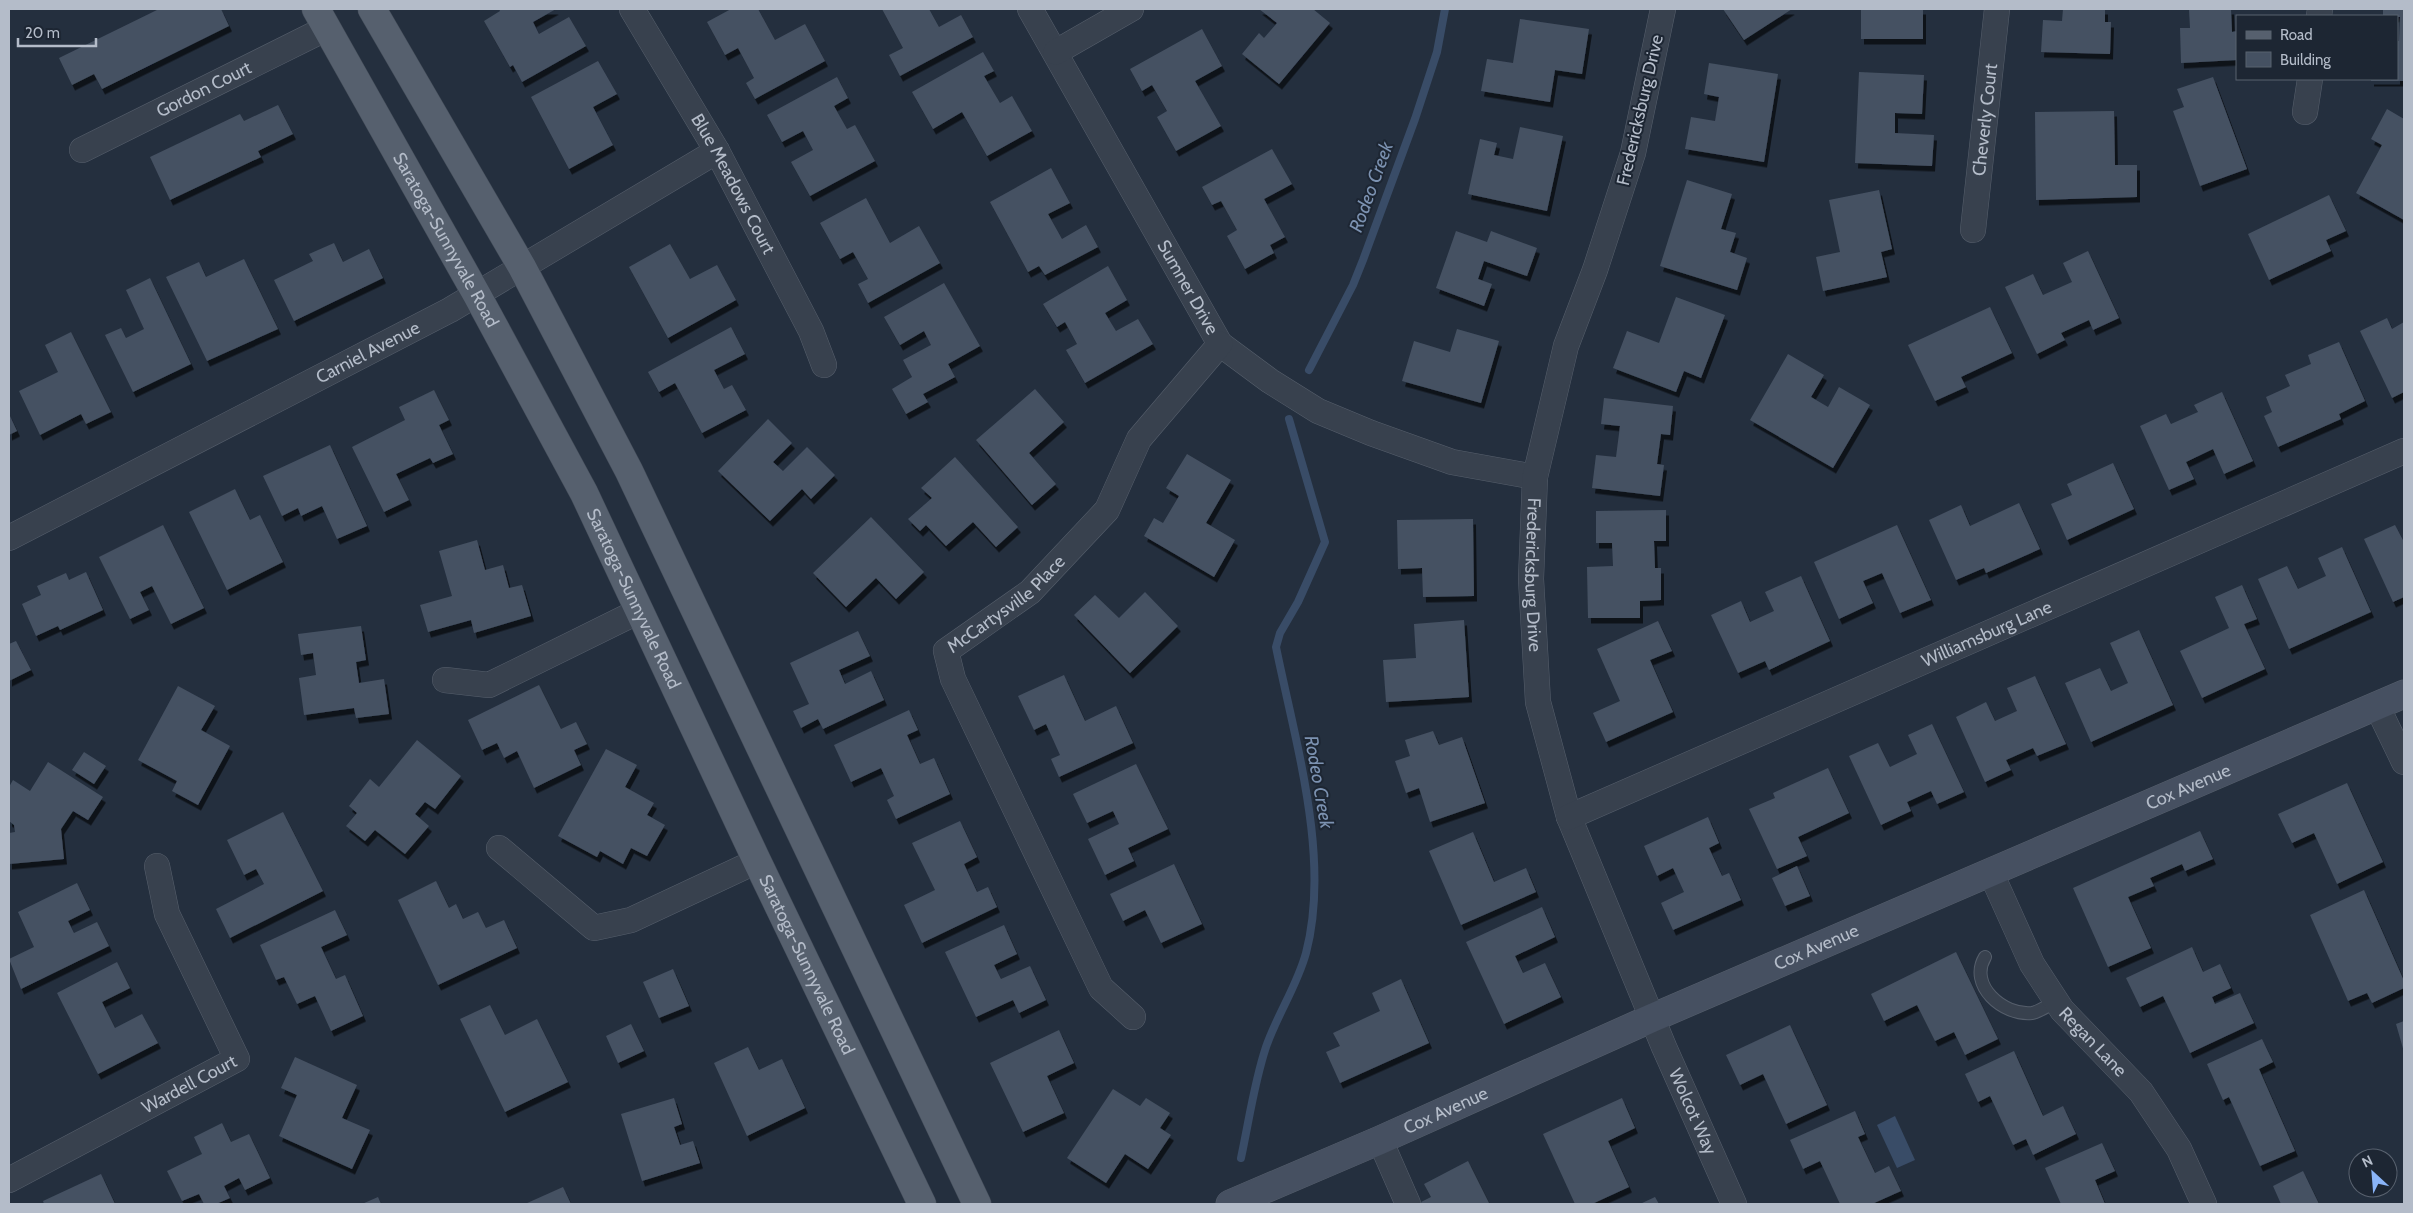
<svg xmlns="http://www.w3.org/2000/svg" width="2413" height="1213" font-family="Cabin,sans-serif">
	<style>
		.water { fill: #394c67 }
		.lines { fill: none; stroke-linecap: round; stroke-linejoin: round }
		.stream { stroke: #394c67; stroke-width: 8 }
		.building { fill: #455162; filter: url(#shadow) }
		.service-casing { stroke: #565f6c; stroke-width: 14 }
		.minor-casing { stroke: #565f6c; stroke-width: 26 }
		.secondary-casing { stroke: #565f6c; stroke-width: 29 }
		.primary-casing { stroke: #414a57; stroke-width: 29 }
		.service { stroke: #38414e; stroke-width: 12 }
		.minor { stroke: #38414e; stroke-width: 25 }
		.secondary { stroke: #465061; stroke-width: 28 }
		.primary { stroke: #56606e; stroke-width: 28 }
		.labels { text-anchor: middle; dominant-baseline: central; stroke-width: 4; stroke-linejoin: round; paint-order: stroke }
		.street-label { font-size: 18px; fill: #b4bcc9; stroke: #1d2633 }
		.water-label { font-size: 19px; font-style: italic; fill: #7c92b1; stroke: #1d2633 }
	</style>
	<defs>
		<filter id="shadow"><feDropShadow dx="3" dy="5.5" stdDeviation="0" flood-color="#0009"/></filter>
	</defs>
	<rect width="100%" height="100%" fill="#242f3e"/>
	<path class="water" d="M1895,1116L1915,1160L1897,1168L1877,1125Z"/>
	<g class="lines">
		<path class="stream" d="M1309,370L1353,285L1363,260L1415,119L1437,52L1445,9
			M1241,1158C1249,1121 1254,1083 1266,1047C1277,1015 1297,986 1306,953C1331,858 1295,741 1276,647L1280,633L1298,602L1325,542L1289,419"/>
	</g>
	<path class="building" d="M159,9H221L229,26L102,89L94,74L72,85L59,58Z
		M499,9H556L533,22L539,34L569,17L586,46L522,82L513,65L510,67L484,21L500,11Z
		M731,9H758L775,40L805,24L825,61L755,99L746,83L754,78L738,48L725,55L707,22Z
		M882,9H929L939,27L961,15L973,37L900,76L889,55L903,48Z
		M1259,9H1313L1330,23L1279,84L1242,54L1259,33L1264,38L1277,23Z
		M1723,9H1792L1744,40Z
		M1861,9H1923V39H1861Z
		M2063,9H2105V22H2111L2110,54L2041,52L2043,20L2062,21Z
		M2189,9H2231L2232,32L2237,31V60L2181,63L2180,28H2190Z
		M2383,9H2404V81H2371V79H2397V41H2399L2400,17L2383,16Z
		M1520,19L1589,29L1582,74L1555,70L1550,102L1481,91L1487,59L1513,63Z
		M1202,29L1222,66L1195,81L1221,126L1176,151L1157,117L1167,111L1152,85L1142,91L1130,69Z
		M983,52L994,71L984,76L1000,103L1012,96L1032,131L987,156L962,112L933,129L912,92Z
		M598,61L617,94L593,107L613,145L569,169L531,97Z
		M1709,63L1778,74L1764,162L1685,149L1691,117L1715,121L1719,97L1704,94Z
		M1859,72L1924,75L1922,114L1895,113V133L1934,135L1932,166L1855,163Z
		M837,77L848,98L834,106L847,129L855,125L875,161L810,196L791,162L813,150L803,131L782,142L767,115Z
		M2213,77L2247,169L2200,186L2173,111L2184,107L2177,89Z
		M278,105L293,134L258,151L261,157L170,200L150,157L240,114L244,121Z
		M2387,109L2404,119V220L2356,193L2382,145L2371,139Z
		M2114,111L2115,165H2137V197L2036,200L2035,112Z
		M1520,127L1563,136L1547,211L1468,194L1480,139L1497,143L1494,155L1513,159Z
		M1272,149L1292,184L1264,199L1285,237L1270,245L1274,253L1245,269L1227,236L1237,230L1221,201L1212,205L1202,187Z
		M1051,168L1070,203L1048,214L1062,239L1086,225L1098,247L1045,275L1039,266L1028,272L990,202Z
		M1687,180L1732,194L1721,229L1736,233L1730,252L1747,258L1737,290L1660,266Z
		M1879,190L1892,249L1881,252L1887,277L1823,291L1816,257L1840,252L1829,200Z
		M2329,195L2346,231L2326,240L2331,251L2269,280L2248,234Z
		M866,198L890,243L919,226L940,263L868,303L858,284L868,279L853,252L840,259L820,223Z
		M1456,231L1487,242L1491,231L1537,248L1527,276L1484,261L1478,279L1492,284L1484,306L1436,288Z
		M334,243L343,262L369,249L383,278L294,321L274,280L313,261L309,254Z
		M670,244L690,279L717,265L736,300L668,338L629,267Z
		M2088,251L2119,318L2093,330L2089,320L2061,333L2065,340L2037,354L2005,287L2033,274L2043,295L2072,282L2063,263Z
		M244,259L278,329L207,361L166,277L199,262L206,277Z
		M1108,266L1127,300L1105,313L1116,331L1138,319L1153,344L1085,383L1066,350L1077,344L1065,322L1057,327L1043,304Z
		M150,278L191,364L133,392L105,335L121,328L126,338L144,329L126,290Z
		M944,283L980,346L948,364L955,377L923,394L928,402L906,414L892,389L912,377L903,360L931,345L924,331L900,345L884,317Z
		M1676,297L1725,315L1701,378L1684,371L1676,392L1613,368L1627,331L1659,343Z
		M1990,307L2012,353L1961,377L1966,387L1935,401L1908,345Z
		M2387,318L2392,329L2404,322V392L2392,398L2360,331Z
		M731,327L745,354L714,370L724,389L732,385L746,410L702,433L675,383L659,392L648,372Z
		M1457,329L1499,341L1481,403L1402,381L1414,341L1450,352Z
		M71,332L111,412L86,424L81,414L40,435L19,391L58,372L45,345Z
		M2339,342L2365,401L2339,414L2341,419L2278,447L2264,416L2272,412L2266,397L2290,386L2285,375L2311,364L2308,355Z
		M1788,354L1824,375L1811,397L1828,407L1839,387L1870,405L1833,468L1750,420Z
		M1035,389L1064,422L1029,453L1056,484L1032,505L976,440Z
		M434,390L449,420L439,425L453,454L433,463L430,458L396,474L409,500L384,512L352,447L405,420L399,407Z
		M2222,392L2253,461L2224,474L2213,449L2186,462L2194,479L2169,490L2140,426L2166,414L2171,424L2198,412L2194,405Z
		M1604,398L1673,406L1670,435L1661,434L1657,464L1664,465L1660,496L1592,488L1596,455L1616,457L1620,426L1601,424Z
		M9,414L17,431L9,435Z
		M768,419L792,443L773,462L783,471L807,447L835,475L811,499L802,489L770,521L718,471Z
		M330,445L367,526L337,539L322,506L301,516L298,508L282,516L263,476Z
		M1187,454L1231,480L1206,523L1235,540L1214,577L1144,536L1154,518L1163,523L1179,496L1166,488Z
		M955,457L1018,527L996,547L973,522L946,546L926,525L920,531L908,519L932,498L921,488Z
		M2113,463L2134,509L2067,540L2051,504L2072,495L2067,484Z
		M235,489L250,520L260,515L283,562L227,590L189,512Z
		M2019,503L2040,549L1986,573L1984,568L1956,580L1929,520L1961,505L1970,526Z
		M1666,510V541H1654L1655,568H1661V600L1640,601V618H1588L1587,567L1613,566L1612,543H1596V511Z
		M871,517L924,572L896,599L876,578L846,607L813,573Z
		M1473,519L1474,596L1423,597L1422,568L1398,569L1397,520Z
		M163,525L204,608L171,624L152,586L140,592L149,610L130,619L99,557Z
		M1897,525L1931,600L1900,613L1882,573L1863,581L1873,603L1839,619L1814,562Z
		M2395,525L2404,542V597L2393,602L2364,539Z
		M477,540L485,570L503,565L509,588L522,585L531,616L474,633L471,620L428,632L420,605L452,596L439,551Z
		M2342,547L2371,612L2289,649L2258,579L2287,566L2298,589L2326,576L2318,558Z
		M86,572L103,610L60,630L58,626L36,636L22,604L41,595L37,586L66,573L69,580Z
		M1801,576L1830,641L1769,670L1765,661L1738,673L1711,615L1741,601L1750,622L1774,611L1765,592Z
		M2242,585L2257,619L2244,624L2265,669L2202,698L2180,651L2229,628L2215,597Z
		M1145,592L1178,626L1130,673L1074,615L1095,595L1119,618Z
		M1464,620L1469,697L1386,702L1383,660L1416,658L1414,624Z
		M1658,621L1672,651L1650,660L1673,712L1606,742L1593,713L1620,701L1597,649Z
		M361,626L366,660L356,662L359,683L384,679L389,714L356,718L354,708L304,715L299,678L316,675L313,653L301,655L298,634Z
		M2139,630L2173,705L2091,742L2065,683L2100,668L2111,691L2128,683L2110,643Z
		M858,631L870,656L839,670L845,684L871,671L884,700L823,729L818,719L801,728L793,711L809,704L790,663Z
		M16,641L31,670L9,681V644Z
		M1064,675L1085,721L1116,706L1133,743L1059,777L1051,759L1060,755L1046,724L1034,730L1018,696Z
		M2035,676L2066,744L2037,756L2033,748L2006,760L2011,770L1985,782L1956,717L1986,702L1995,721L2017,711L2007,688Z
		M539,685L561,729L576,722L587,744L574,750L581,765L534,788L517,751L504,758L497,743L482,750L468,720Z
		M178,686L215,706L201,730L230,746L198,805L172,791L177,781L138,760Z
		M909,710L918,730L907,735L920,764L934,758L950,794L896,819L887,800L894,796L881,768L851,782L834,745Z
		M1932,724L1964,792L1937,804L1931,791L1907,802L1911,811L1881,825L1849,756L1878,743L1890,767L1917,754L1908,735Z
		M1433,731L1439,745L1462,737L1485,803L1430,822L1419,788L1406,793L1395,761L1410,756L1405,740Z
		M417,740L461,776L435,809L425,802L415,814L429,826L405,854L375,830L365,841L346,826L357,813L349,806L370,779L379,787Z
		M606,749L637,765L625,787L654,803L647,815L665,825L647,856L631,848L623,864L600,851L597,857L558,836Z
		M84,752L106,766L94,784L72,770Z
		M48,762L103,797L88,820L73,811L61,829L64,859L9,864V833L15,832L14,825L9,821V787L13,780L30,791Z
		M1136,764L1168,829L1128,848L1134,861L1105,875L1088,839L1119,824L1113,811L1087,823L1073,794Z
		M1828,768L1849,813L1798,837L1807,856L1777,869L1749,809L1775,798L1773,793Z
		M2347,783L2383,862L2337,884L2314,833L2292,843L2278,814Z
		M283,812L323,891L230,938L216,909L264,884L256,869L244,875L227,840Z
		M1708,817L1719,843L1709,848L1722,876L1729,873L1741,900L1673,930L1661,903L1684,892L1673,868L1657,876L1644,846Z
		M960,821L977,857L964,864L977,892L988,887L997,907L922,943L904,905L935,890L912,843Z
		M2200,831L2213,859L2185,871L2182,864L2150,878L2154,886L2128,897L2151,948L2108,967L2073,888Z
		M1473,832L1494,882L1526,868L1536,892L1461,925L1429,851Z
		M1174,864L1202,924L1161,943L1145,910L1123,921L1110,894Z
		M1797,866L1810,896L1785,906L1772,878Z
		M436,881L449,908L456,904L463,919L478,912L486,928L504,920L517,948L438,985L398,900Z
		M77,883L90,910L68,921L74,933L97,922L109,946L21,989L9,959L34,947L18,912Z
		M2364,890L2404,981V988L2372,1003L2367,993L2348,1001L2310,915Z
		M1542,907L1555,937L1515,956L1523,973L1545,963L1561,997L1504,1024L1466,942Z
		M335,910L347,935L321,947L336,979L345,975L363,1016L331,1031L315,996L297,1004L284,977L276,980L260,945Z
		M1004,925L1017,954L994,965L1001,979L1030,966L1046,1000L1019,1013L1013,1000L976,1017L945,952Z
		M2192,947L2203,972L2220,964L2231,988L2212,997L2215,1004L2240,993L2254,1023L2190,1053L2163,996L2140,1007L2126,978Z
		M1956,952L1998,1039L1965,1055L1954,1032L1935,1041L1917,1005L1884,1021L1871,994Z
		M117,962L130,988L102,1002L115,1028L142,1014L158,1043L98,1074L57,993Z
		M673,969L689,1006L659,1018L643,982Z
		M1401,979L1429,1043L1340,1083L1326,1052L1340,1046L1333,1033L1380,1011L1372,993Z
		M490,1005L505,1035L537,1019L568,1082L505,1112L460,1019Z
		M2404,1021V1052L2396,1024Z
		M631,1024L644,1051L618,1063L606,1036Z
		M1790,1025L1827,1105L1786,1124L1763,1074L1740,1085L1726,1055Z
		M1059,1030L1074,1063L1047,1076L1064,1113L1023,1132L990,1063Z
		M2262,1039L2273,1062L2259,1069L2295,1151L2260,1166L2229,1097L2223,1100L2207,1064Z
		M748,1047L759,1070L782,1059L805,1108L747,1136L714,1063Z
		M2014,1051L2043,1116L2063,1106L2076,1134L2033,1155L2026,1139L2013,1145L1990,1096L1978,1102L1965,1074Z
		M295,1057L357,1085L342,1118L370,1130L352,1169L279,1136L297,1095L281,1088Z
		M1113,1089L1140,1106L1146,1098L1170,1113L1160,1128L1171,1135L1148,1169L1125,1154L1106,1183L1067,1158Z
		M674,1098L682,1124L674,1127L680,1145L693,1141L700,1163L642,1181L621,1114Z
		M1622,1098L1635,1128L1608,1141L1629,1187L1592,1204H1575L1543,1134Z
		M1855,1111L1865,1134L1858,1137L1875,1173L1889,1166L1901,1191L1872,1204H1840L1820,1161L1803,1169L1790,1140Z
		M222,1123L231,1142L249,1134L270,1178L245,1190L239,1178L224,1186L230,1198L216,1204H204L199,1194L182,1201L167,1171L202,1154L194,1137Z
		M2102,1143L2115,1171L2095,1180L2105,1204H2061L2045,1168Z
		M1468,1161L1489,1203L1422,1204L1421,1202L1431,1197L1424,1184Z
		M2303,1171L2319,1204H2281L2273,1186Z
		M101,1174L115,1204H44L43,1201Z
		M563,1187L571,1204H525Z
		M378,1197L381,1204H362Z
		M1655,1197L1659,1204H1640Z"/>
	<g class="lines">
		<defs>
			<path id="service" d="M1985,957C1968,985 2003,1016 2032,1013C2039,1012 2049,1005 2056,1001"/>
			<g id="minor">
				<path id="s1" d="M632,9L717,151L811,331L824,365"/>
				<path id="s2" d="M1030,9L1220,344L1270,381L1318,411L1371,433L1452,462L1535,477"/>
				<path id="s3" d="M1663,9L1633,153L1595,270L1566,346L1535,477L1531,579L1538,702L1569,817L1664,1047L1734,1204"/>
				<path d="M2319,16L2320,9"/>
				<path d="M1056,52L1131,9"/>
				<path d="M2305,112L2310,79"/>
				<path id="s4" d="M82,150L327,28"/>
				<path id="s5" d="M1973,230L1997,9"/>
				<path id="s6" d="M9,538L450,310L717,151"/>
				<path d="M445,680L489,685L639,611"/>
				<path d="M2377,706L2404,762"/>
				<path id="s7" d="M1569,817L2404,451"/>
				<path d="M499,848L594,928L631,920L757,861"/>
				<path id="s8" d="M1991,873L2032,964L2062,1010L2141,1092L2179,1149L2204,1204"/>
				<path id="s9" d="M1133,1017L1101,988L953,679L946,651L1030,592L1107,510L1139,439L1220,344"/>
				<path d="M1380,1140L1408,1204"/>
				<path id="s10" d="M9,1180L237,1059L167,914L157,866"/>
			</g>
			<g id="secondary">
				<path id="s11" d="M1230,1204L1380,1140L1652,1018L2404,694"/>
			</g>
			<g id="primary">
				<path id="s12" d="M316,9L477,295L584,493L757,861L922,1204"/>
				<path d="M372,9L522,267L629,471L977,1204"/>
			</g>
		</defs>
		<use href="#service" class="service-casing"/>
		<use href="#minor" class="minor-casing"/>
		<use href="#secondary" class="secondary-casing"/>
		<use href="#primary" class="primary-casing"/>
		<use href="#service" class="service"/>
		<use href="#minor" class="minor"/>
		<use href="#secondary" class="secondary"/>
		<use href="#primary" class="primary"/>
	</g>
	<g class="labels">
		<g class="street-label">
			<text stroke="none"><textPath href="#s4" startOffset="136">Gordon Court</textPath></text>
			<text transform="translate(1640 110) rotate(-77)">Fredericksburg Drive</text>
			<text stroke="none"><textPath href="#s5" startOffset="111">Cheverly Court</textPath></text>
			<text stroke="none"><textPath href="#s1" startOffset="202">Blue Meadows Court</textPath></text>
			<text stroke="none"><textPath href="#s12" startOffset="265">Saratoga-Sunnyvale Road</textPath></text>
			<text stroke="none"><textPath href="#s2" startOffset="320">Sumner Drive</textPath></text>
			<text stroke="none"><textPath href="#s6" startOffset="404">Carniel Avenue</textPath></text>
			<text stroke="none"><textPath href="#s3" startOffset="584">Fredericksburg Drive</textPath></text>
			<text stroke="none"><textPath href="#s12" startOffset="670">Saratoga-Sunnyvale Road</textPath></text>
			<text stroke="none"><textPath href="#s9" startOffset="491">McCartysville Place</textPath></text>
			<text stroke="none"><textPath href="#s7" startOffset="456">Williamsburg Lane</textPath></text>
			<text stroke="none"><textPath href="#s11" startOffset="1045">Cox Avenue</textPath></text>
			<text stroke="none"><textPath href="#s11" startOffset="640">Cox Avenue</textPath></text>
			<text stroke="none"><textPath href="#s12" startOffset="1075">Saratoga-Sunnyvale Road</textPath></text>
			<text stroke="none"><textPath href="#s8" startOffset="199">Regan Lane</textPath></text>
			<text stroke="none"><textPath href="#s10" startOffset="204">Wardell Court</textPath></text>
			<text stroke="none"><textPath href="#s11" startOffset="235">Cox Avenue</textPath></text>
			<text stroke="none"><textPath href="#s3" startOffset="1150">Wolcot Way</textPath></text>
		</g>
		<g class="water-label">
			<text transform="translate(1371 187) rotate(-70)">Rodeo Creek</text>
			<text transform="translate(1319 782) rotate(80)">Rodeo Creek</text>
		</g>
	</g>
	<rect width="2413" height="1213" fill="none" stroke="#b4bcc9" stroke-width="20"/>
	<rect x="2236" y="15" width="162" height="65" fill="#1d2633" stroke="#59626f"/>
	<rect x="2246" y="31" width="25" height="8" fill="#56606e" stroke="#59626f"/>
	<text x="2280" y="40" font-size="15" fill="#b4bcc9">Road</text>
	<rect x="2246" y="52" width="25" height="15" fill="#455162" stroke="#59626f"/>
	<text x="2280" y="65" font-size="15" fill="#b4bcc9">Building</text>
	<g transform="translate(2373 1173) rotate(334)"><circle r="24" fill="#1d2633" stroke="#59626f"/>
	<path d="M0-4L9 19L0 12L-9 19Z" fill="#8ab4f8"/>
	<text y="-8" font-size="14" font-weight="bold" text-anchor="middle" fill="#b4bcc9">N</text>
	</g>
	<path d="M18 38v8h78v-8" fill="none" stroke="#b4bcc9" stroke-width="2.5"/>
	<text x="25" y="38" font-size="15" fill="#b4bcc9" stroke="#1d2633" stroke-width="4" paint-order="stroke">20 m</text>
</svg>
